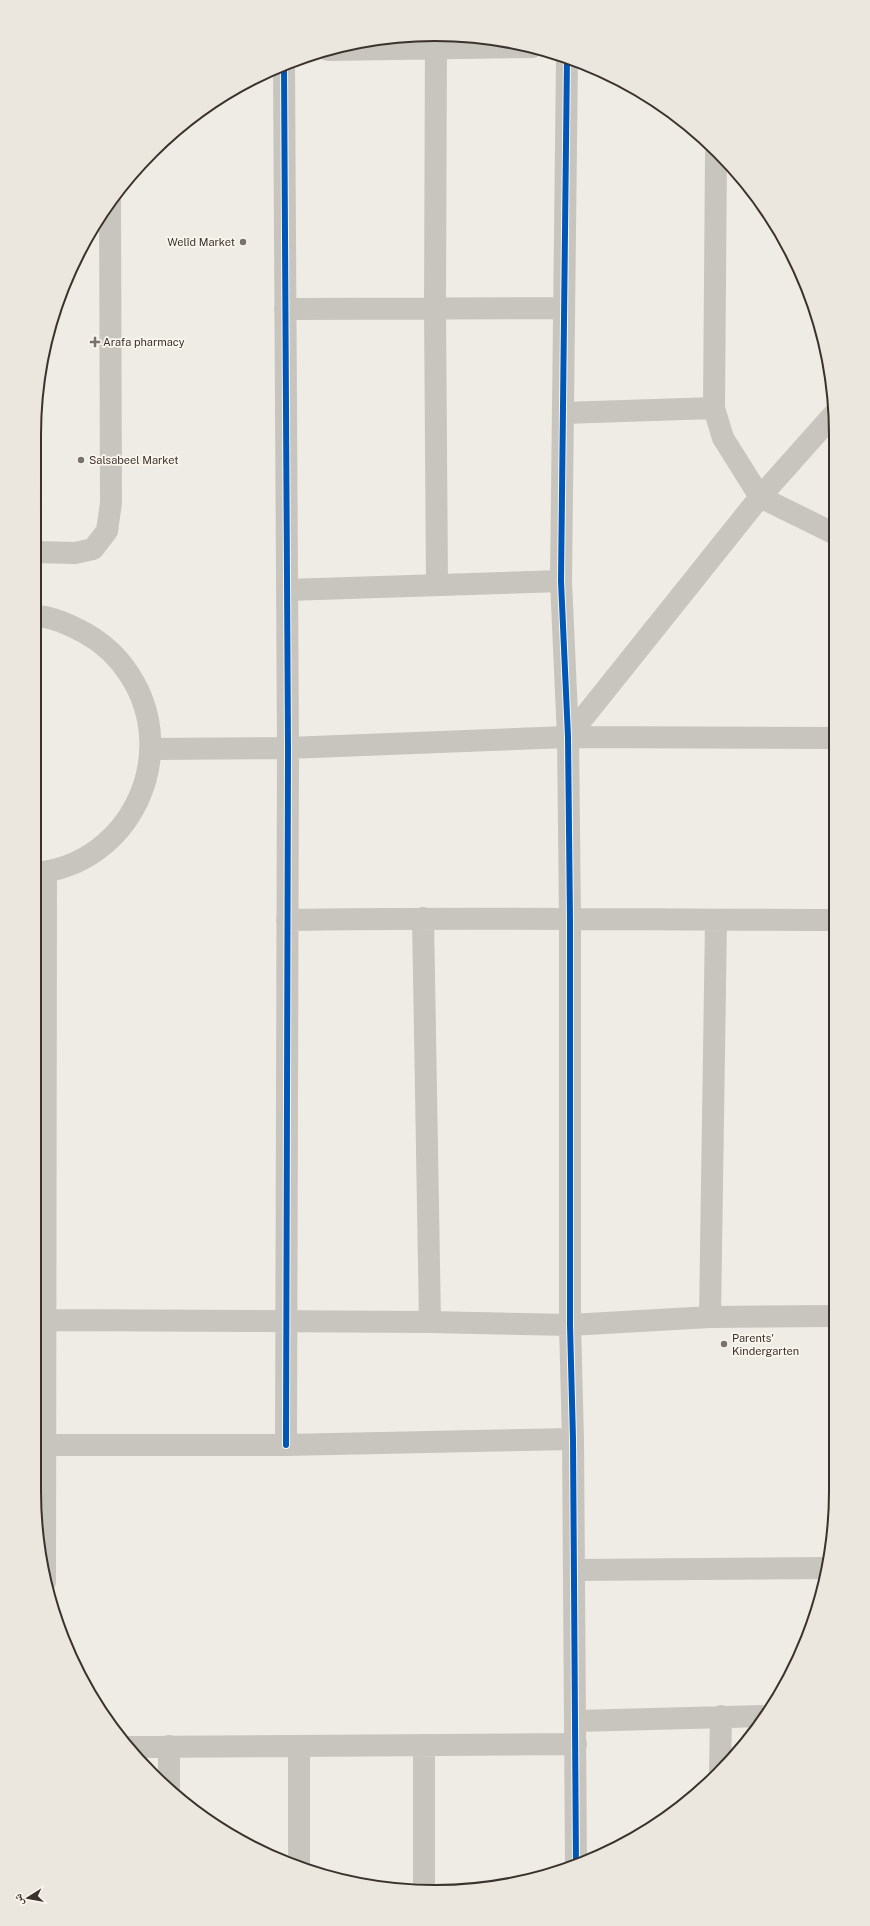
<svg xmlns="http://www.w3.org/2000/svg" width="870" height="1926" font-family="'Public Sans','Noto Naskh Arabic',sans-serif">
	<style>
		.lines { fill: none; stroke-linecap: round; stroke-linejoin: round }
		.minor { stroke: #c8c4be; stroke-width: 22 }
		.cycleway-casing { stroke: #faf6ee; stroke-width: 8 }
		.cycleway { stroke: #0057b8; stroke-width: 6 }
		.poi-dot { fill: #79736d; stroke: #faf6ee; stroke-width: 1.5 }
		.labels { text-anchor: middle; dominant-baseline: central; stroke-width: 3.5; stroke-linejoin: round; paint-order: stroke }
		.poi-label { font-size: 11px; fill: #3a322c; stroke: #faf6ee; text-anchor: start }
		.rim { fill: none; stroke: #3a322c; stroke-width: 2 }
	</style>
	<rect width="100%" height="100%" fill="#efece5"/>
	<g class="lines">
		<path class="minor" d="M436,34L435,308L437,584
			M328,50L532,47
			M567,58L561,581L568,737L570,920V1325L573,1439L576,1865
			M284,64L288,748L286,1445
			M716,154L714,408L723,438L760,497L833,533
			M285,309L564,308
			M563,413L714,408
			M34,552L75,553L93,549L107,531L111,503L110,202
			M287,590L561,581
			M568,737L834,738
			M151,749L288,748L568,737L760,497L833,415
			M34,873C131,865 182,754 129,674C118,657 103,643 85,633C70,625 52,616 34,616
			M34,878L46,872L45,1582
			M423,918L430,1322
			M287,920C469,917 652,920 834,920
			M710,1317L716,920
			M45,1320L430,1322L570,1325L710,1317L835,1316
			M34,1445H286L573,1439
			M575,1570L828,1568
			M576,1721L767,1716
			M299,1746V1867
			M127,1747L576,1744
			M720,1771L721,1716
			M169,1791V1746
			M424,1891V1745"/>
		<defs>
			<path id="cycleway" d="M567,58L561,581L568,737L570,920V1325L573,1439L576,1865
				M284,64L288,748L286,1445"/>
		</defs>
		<use href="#cycleway" class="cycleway-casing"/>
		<use href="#cycleway" class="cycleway"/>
	</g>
	<g class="poi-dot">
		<circle cx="243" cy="242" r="4"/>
		<path d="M93 336h4v4h4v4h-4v4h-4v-4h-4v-4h4z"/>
		<circle cx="81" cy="460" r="4"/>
		<circle cx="724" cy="1344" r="4"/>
	</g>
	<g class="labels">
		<g class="poi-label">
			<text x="235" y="242" text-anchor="end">Welîd Market</text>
			<text x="103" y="342">Arafa pharmacy</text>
			<text x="89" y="460">Salsabeel Market</text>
			<text x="732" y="1338">Parents'<tspan x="732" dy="13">Kindergarten</tspan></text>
		</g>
	</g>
	<path d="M0 0H870V1926H0ZM435 41H435A394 394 0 0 1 829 435V1491A394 394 0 0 1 435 1885H435A394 394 0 0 1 41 1491V435A394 394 0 0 1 435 41Z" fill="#ebe6de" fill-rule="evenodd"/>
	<path class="rim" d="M435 41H435A394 394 0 0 1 829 435V1491A394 394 0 0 1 435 1885H435A394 394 0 0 1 41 1491V435A394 394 0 0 1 435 41Z"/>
	<g transform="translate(28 1898) rotate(259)" stroke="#faf6ee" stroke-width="3" paint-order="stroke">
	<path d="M0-3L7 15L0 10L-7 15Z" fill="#3a322c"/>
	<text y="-6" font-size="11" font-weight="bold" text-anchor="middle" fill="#3a322c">ش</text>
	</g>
</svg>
